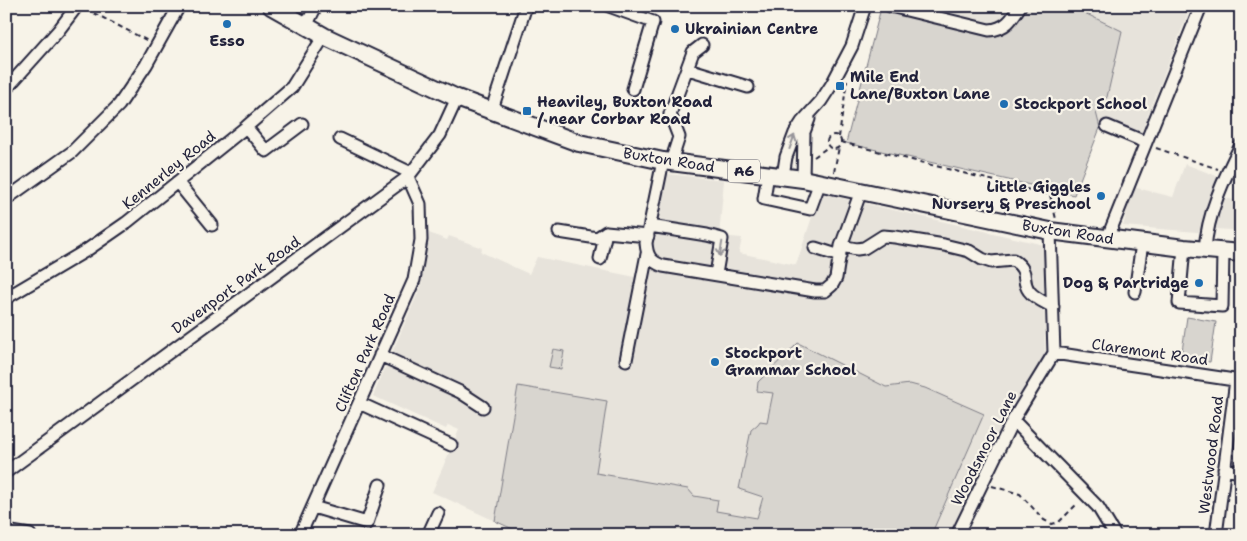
<svg xmlns="http://www.w3.org/2000/svg" width="1247" height="541" font-family="'Shantell Sans',sans-serif">
	<style>
		.built { fill: #e7e3db }
		.green { fill: #d8d5cf; stroke: #7d7c85 }
		.lines { fill: none; stroke-linecap: round; stroke-linejoin: round }
		.minor-casing { stroke: #22223b; stroke-width: 15 }
		.highway-casing { stroke: #22223b; stroke-width: 20 }
		.path { stroke: #22223b; stroke-width: 2; stroke-dasharray: 5 4; stroke-linecap: butt }
		.minor { stroke: #f7f3e8; stroke-width: 11 }
		.highway { stroke: #f7f3e8; stroke-width: 16 }
		.oneway { stroke: #97959a }
		.poi-dot { fill: #1f6fb2; stroke: #f7f3e8; stroke-width: 2 }
		.labels { text-anchor: middle; dominant-baseline: central; stroke-width: 4.5; stroke-linejoin: round; paint-order: stroke }
		.shield { fill: #f7f3e8; stroke: #62616f; stroke-width: 1 }
		.shield-label { font-size: 14px; font-weight: bold; fill: #22223b }
		.poi-label { font-size: 15px; font-weight: bold; fill: #22223b; stroke: #f7f3e8; text-anchor: start }
		.street-label { font-size: 15px; fill: #22223b; stroke: #f7f3e8 }
	</style>
	<rect width="100%" height="100%" fill="#f7f3e8"/>
	<filter id="ink" filterUnits="userSpaceOnUse"><feTurbulence type="fractalNoise" baseFrequency=".02" numOctaves="2"/><feDisplacementMap in="SourceGraphic" scale="10" xChannelSelector="R" yChannelSelector="G"/><feConvolveMatrix kernelMatrix="1 2 1 2 8 2 1 2 1" color-interpolation-filters="sRGB"/></filter>
	<g filter="url(#ink)">
		<path class="built" d="M881,6H1191L1137,143L1100,128L1074,195L846,143Z
			M1185,164L1230,181L1223,198L1241,201V231L1217,229L1197,232L1123,226L1133,187L1173,197Z
			M659,173L724,180L719,236L742,238L739,253L796,265L820,193L1044,245L1045,354L949,535H526L432,492L459,430L448,425L446,429L373,396L421,286L429,233L447,240L449,236L482,248L481,252L529,274L537,257L640,278Z"/>
		<path class="green" d="M1024,6H1070L1122,31L1107,97L1096,112L1100,128L1074,195L846,143L881,8L991,34Z
			M1187,317L1216,322L1210,362L1181,358Z
			M798,343L886,387L910,384L925,388L984,414L931,535H526L495,521L518,386L607,401L596,473L688,489L694,496L718,500L716,511L757,518L763,497L739,489L751,430L758,424L760,421L767,422L773,393L757,391L758,382Z
			M553,349L564,351L561,369L549,367Z"/>
		<g class="lines">
			<defs>
				<path id="minor" d="M609,6L653,22L633,89
					M890,6L989,30C1006,29 1012,19 1020,6
					M306,26L316,6
					M688,69L748,87
					M6,89L58,31L77,6
					M491,112L526,6
					M1107,126L1138,139L1145,143
					M246,127L266,151L302,124
					M340,139L411,173
					M663,161L646,243C647,256 650,261 663,266L815,291H825L832,285L836,278L841,246L861,191
					M671,162L679,137L670,114L693,52L702,45
					M768,174L764,199L810,209L820,182
					M783,176L786,157L795,133L802,122L821,101L832,84L852,46L865,6
					M803,179L804,132L809,119
					M178,183L212,225
					M6,199L72,152L119,105L146,65L179,6
					M650,226L707,235L722,239L716,274
					M559,232L597,238L606,232L648,236
					M1107,239L1201,6
					M841,246L857,249L864,248L883,236L895,237L944,245L969,251L982,259L991,262L1013,260C1031,272 1020,279 1029,291C1034,298 1046,303 1053,307
					M815,248L840,256
					M1184,248L1179,303L1222,306L1223,252
					M1205,250C1207,214 1225,176 1241,145
					M600,259L606,232
					M1135,292L1142,243
					M6,298L87,250L126,223L246,127L292,87L324,36
					M1054,353L1241,381
					M380,355L460,392L483,407
					M626,360L647,254
					M359,403L451,445
					M1013,420L1098,507L1115,535
					M1224,469L1241,472
					M6,472L408,177L440,135L457,98
					M313,507L367,523L380,485
					M6,531L30,535
					M300,535L414,280L421,240L420,204L408,177
					M428,535L438,513
					M957,535L1013,420L1054,353L1050,231
					M1216,535L1236,380"/>
				<path id="highway" d="M271,6L324,36L457,98L579,143L663,161L803,179L1050,231L1184,248L1241,253"/>
			</defs>
			<use href="#minor" class="minor-casing"/>
			<use href="#highway" class="highway-casing"/>
			<path class="path" d="M86,9L148,41
				M827 142a7 7 0 1 1 14 0a7 7 0 1 1-14 0Z
				M839,137L847,80
				M841,142L1050,195L1056,219
				M1156,148L1218,169
				M814,157L828,147
				M834,172L839,147
				M992,486L1020,494L1044,520L1052,524L1059,522L1078,503"/>
			<use href="#minor" class="minor"/>
			<use href="#highway" class="highway"/>
		</g>
		<defs><path id="oneway-shaft" d="M-6 0H5M1.5-3L5.5 0L1.5 3" fill="none" stroke-width="1.6" stroke-linecap="round" stroke-linejoin="round" transform="scale(1.25)"/></defs>
		<g class="oneway">
			<use href="#oneway-shaft" transform="translate(792 142) rotate(-70)"/>
			<use href="#oneway-shaft" transform="translate(721 249) rotate(100)"/>
		</g>
	</g>
	<g class="poi-dot">
		<circle cx="227" cy="24" r="5"/>
		<circle cx="675" cy="29" r="5"/>
		<rect x="835" y="81" width="10" height="10" rx="2.5"/>
		<circle cx="1004" cy="104" r="5"/>
		<rect x="522" y="106" width="10" height="10" rx="2.5"/>
		<circle cx="1101" cy="196" r="5"/>
		<circle cx="1199" cy="283" r="5"/>
		<circle cx="715" cy="362" r="5"/>
	</g>
	<g class="labels">
		<rect class="shield" x="728" y="159.5" width="32" height="23" rx="4"/>
		<g class="shield-label">
			<text x="744" y="171">A6</text>
		</g>
		<g class="poi-label">
			<text x="685" y="29">Ukrainian Centre</text>
			<text x="227" y="41" text-anchor="middle">Esso</text>
			<text x="850" y="77">Mile End<tspan x="850" dy="17">Lane/Buxton Lane</tspan></text>
			<text x="537" y="102">Heaviley, Buxton Road<tspan x="537" dy="17">/ near Corbar Road</tspan></text>
			<text x="1014" y="104">Stockport School</text>
			<text x="1091" y="187" text-anchor="end">Little Giggles<tspan x="1091" dy="17">Nursery &amp; Preschool</tspan></text>
			<text x="1189" y="283" text-anchor="end">Dog &amp; Partridge</text>
			<text x="725" y="353">Stockport<tspan x="725" dy="17">Grammar School</tspan></text>
		</g>
		<g class="street-label">
			<text transform="translate(669 160) rotate(9)">Buxton Road</text>
			<text transform="translate(169 170) rotate(-39)">Kennerley Road</text>
			<text transform="translate(1068 232) rotate(9)">Buxton Road</text>
			<text transform="translate(236 285) rotate(-36)">Davenport Park Road</text>
			<text transform="translate(1150 352) rotate(8)">Claremont Road</text>
			<text transform="translate(365 353) rotate(-66)">Clifton Park Road</text>
			<text transform="translate(984 448) rotate(-63)">Woodsmoor Lane</text>
			<text transform="translate(1211 455) rotate(-83)">Westwood Road</text>
		</g>
	</g>
	<rect width="1247" height="541" fill="none" stroke="#f7f3e8" stroke-width="25"/>
	<rect x="12" y="12" width="1222" height="516" fill="none" stroke="#22223b" stroke-width="2" filter="url(#ink)"/>
</svg>
